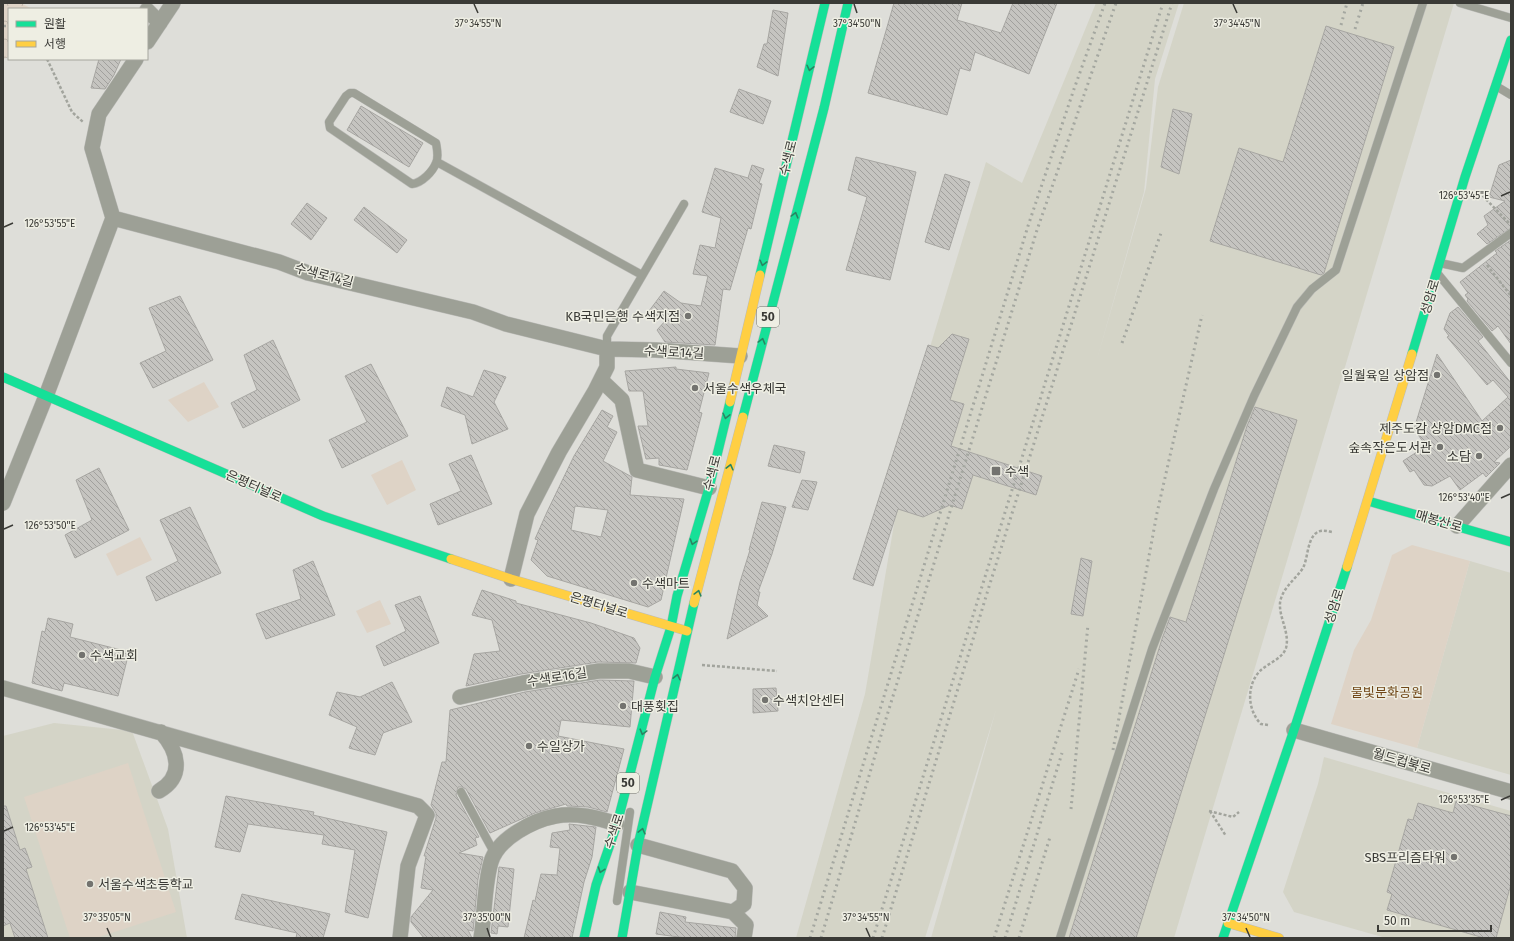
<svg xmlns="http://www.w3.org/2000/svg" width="1514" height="941" font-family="'Fira Sans','Noto Sans KR',sans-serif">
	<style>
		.built { fill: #d4d4c7 }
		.forest { fill: url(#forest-crowns) }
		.green { fill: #ded3c6 }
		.building { fill: url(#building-back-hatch); stroke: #a7a6a2; fill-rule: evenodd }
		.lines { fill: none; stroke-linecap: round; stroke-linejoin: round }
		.lane-casing { stroke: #bcbcb9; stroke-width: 9 }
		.street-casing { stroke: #bcbcb9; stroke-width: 16 }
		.fast-casing { stroke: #bcbcb9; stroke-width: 10 }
		.slow-casing { stroke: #bcbcb9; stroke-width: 10 }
		.path { stroke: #a2a49d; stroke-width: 2.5; stroke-dasharray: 3 2; stroke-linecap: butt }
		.lane { stroke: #9da096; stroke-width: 8 }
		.street { stroke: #9da096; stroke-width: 15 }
		.fast { stroke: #16e098; stroke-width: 9 }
		.slow { stroke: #ffcf43; stroke-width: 9 }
		.rail { stroke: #a4a7a0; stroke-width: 3; stroke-dasharray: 2 4; stroke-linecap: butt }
		.oneway { stroke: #2a8562 }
		.ticks { fill: none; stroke: #3a3a36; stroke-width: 1.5 }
		.poi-dot { fill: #73736f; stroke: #eeeee3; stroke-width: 1.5 }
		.labels { text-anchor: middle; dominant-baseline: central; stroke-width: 3; stroke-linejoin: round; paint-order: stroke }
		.shield { fill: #eeeee3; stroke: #70706a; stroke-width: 1 }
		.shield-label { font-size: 12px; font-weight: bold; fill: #3a3a36 }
		.street-label { font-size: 13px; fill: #3a3a36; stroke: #eeeee3 }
		.poi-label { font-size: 13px; fill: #3a3a36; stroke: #eeeee3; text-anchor: start }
		.park-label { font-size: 13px; fill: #714818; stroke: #eeeee3 }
		.ticks-label { font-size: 10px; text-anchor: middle; fill: #3a3a36; stroke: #eeeee3; stroke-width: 3; stroke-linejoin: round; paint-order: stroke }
	</style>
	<defs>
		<pattern id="forest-crowns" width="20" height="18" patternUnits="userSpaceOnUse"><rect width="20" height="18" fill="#ded3c6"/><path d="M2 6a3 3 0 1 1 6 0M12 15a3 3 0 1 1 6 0" fill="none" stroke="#bfb6ab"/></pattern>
		<pattern id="building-back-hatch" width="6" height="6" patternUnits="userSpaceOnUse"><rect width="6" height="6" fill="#c5c4c0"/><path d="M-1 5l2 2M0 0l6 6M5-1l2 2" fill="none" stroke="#a1a09d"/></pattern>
	</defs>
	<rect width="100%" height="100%" fill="#deded9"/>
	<path class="built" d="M1096,3H1179L1155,79L1144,192L1096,363L1146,188L1158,87L1184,3H1454L1174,938H931L996,710L925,938H796L865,694L917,390L986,162L1022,183Z
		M1470,561L1511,573V775L1417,748Z
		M54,723L132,731L168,829L187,938H3V736Z
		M1324,757L1511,811V938H1386L1294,912L1283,892L1318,784Z"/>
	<path class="forest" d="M3,3H21L32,9H9V57L3,59Z"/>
	<path class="green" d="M204,382L219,407L188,422L168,400Z
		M402,460L416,490L387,505L371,475Z
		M140,537L152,560L117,576L106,554Z
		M1412,545L1470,561L1417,748L1331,724L1354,650L1371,620L1392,555Z
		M380,600L391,624L367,633L356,611Z
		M128,763L176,912L96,938H70L24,797Z"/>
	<path class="building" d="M894,3H962L957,20L1001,33L1013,3H1057L1029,74L975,52L970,71L960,68L947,115L868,93Z
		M773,10L788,13L778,76L757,67L764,44H767Z
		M1326,26L1394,47L1324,273L1321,275L1210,241L1239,148L1283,162Z
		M99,59H121L114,75L105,89L91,88Z
		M739,89L771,101L763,124L730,112Z
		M361,106L423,143L409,167L347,130Z
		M1173,109L1192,114L1179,174L1161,167Z
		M856,157L916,172L890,280L846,270L867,197L848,190Z
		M1511,160V228L1487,244L1477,234L1488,225L1484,216L1505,201L1489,197L1499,165Z
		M752,165L764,169L759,183L762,184L751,229L748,228L730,290L723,289L715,345L665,342L657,330L666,320L649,311L664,291L681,303L701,306L708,276L693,274L700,245L715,248L721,218L702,212L715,168L748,178Z
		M945,174L970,182L949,250L925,242Z
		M307,203L327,218L311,240L291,224Z
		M364,207L407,240L397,253L354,220Z
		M1511,240V344L1498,326L1492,331L1467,301L1468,299L1465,295L1468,293L1460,282L1497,253L1495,251Z
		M180,296L213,360L153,388L140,363L166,351L149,308Z
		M1458,307L1483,337L1478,341L1511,383V446L1494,462L1500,463L1486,477L1483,473L1460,490L1450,476L1432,486L1424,485L1414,470L1410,472L1403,461L1426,446L1414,429L1437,354L1482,421L1508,397L1493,380L1487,385L1447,337L1449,336L1444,329L1450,313Z
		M952,334L969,339L950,400L964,404L951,446L1042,476L1036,495L973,475L962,509L950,505L923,517L898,509L873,586L853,579L928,345L938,348Z
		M273,340L300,400L243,428L231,403L257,390L244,355Z
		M371,364L408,436L342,468L329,440L367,422L345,376Z
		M676,367V369L709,373L699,412L702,413L687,470L659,465V458L646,459L638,426H648L643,391H629L625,371Z
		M484,370L506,377L494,402L508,429L472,444L465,415L441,406L447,387L473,397Z
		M1255,407L1297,420L1136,938H1069L1162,639L1170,617L1186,622L1247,426Z
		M602,410L613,416L607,427L617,432L603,461L632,477L630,495L684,499L661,600L648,607L547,576L531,560L538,540L535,539L547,512L574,456ZM575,506L608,510L601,537L571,530Z
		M774,445L805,452L800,473L768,466Z
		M471,455L492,504L438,525L430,504L461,491L449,464Z
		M99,468L129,530L75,558L65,535L92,520L76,480Z
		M802,480L817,482L808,510L792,507Z
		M762,502L786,507L772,554L758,592H760L757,605L768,616L727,639L740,582L750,550H749Z
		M190,507L221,573L156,601L146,577L178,561L160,520Z
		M1081,558L1092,561L1083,616L1071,614Z
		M313,561L335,615L266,639L256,614L301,599L293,570Z
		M482,590L516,601V603L591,623L634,638L640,648L636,663L598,662L521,674L466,686L474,654L500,651L492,620L472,615Z
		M420,596L439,643L384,666L376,646L406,631L395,605Z
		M48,618L73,624L70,637L129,652L118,696L64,683L62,691L32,683L42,631L45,632Z
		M600,680L634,681L630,727L561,720L558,736L624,749L607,812L588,807L567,806L566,804L535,813L490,833L466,789L462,787H458L456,795L479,837L475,838L477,845L459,853L483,857L478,879L473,931L468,930L472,938H424L411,922V917L433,890L421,888L426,856H424L436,818V813L431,805L442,762H446L450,710L525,692Z
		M392,682L412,722L383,733L375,755L349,748L357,727L329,715L337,692L360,697Z
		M776,688L778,711L753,713V689Z
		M226,796L314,812L313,815L387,832L368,918L345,912L355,850L322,844L324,835L248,824L240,852L215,847Z
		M1456,801L1511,816V884L1496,938H1484L1387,910L1392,894L1387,892L1408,819L1413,820L1418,803L1453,813Z
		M3,806H6L20,850L25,848L32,867L26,869L48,938H15L10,923L3,926Z
		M569,824L596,827L592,857L584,882L572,938H524L533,900L535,901L541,874L557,875L560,848L550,847L552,833L570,830Z
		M499,867L514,869L508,927L498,926L497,934L491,933Z
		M242,894L330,914L323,938H296L297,933L235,919Z
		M660,912L686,917L685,922L736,928L735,938H686L656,934Z"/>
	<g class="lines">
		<defs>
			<path id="lane" d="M1460,3L1511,18
				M1496,86L1511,95
				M350,93H354L436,143C437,149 439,157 436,163C433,171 422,183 412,184L330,128L329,122L346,96Z
				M437,162L642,275
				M1440,263L1463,268L1511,233
				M1438,274L1511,363
				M607,349V336L684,204
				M461,792L495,854
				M617,901L630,812
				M1060,938L1152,649L1214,489L1254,396L1297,307L1312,289L1336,270L1423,3"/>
			<path id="street" d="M147,10L160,23
				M147,42L173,3
				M136,59L99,114L92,148L113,218L279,262L308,273L473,312L506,324L607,349L656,350L740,356
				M601,380L622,400L637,470L709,488
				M3,503L46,396L113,218
				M1457,526L1511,465
				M511,579L527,514L559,452L595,391L607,367V349
				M3,688L418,806L427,815L408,866L400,938
				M460,697L523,683L599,671H629L655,677
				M1294,730L1511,792
				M159,791C185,776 178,751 161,732
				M630,892L733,912L744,904L745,888L732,871L638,845
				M733,912L746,925L744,938
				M481,938C485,913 484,886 491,862C498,838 534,820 556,816C576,812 598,818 617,824"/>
			<path id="fast" d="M760,275L825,3
				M1412,354L1465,177L1511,40
				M3,377L323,516L451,559
				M743,417L824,108L848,3
				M1368,501L1511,542
				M584,938L596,885L617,824L655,677L671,627L677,596L709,488L730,402
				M622,938L638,845L694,603
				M1223,938L1294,730L1347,567"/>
			<path id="slow" d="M730,402L760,275
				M451,559L511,579L687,631
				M1347,567L1412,354
				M694,603L743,417
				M1228,923L1279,938"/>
		</defs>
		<use href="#lane" class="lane-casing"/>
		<use href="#street" class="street-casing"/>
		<use href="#fast" class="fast-casing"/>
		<use href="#slow" class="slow-casing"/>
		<path class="path" d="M3,26H9
			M47,59L72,112L83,122
			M1479,192L1509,223
			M1487,265L1511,296
			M702,665L777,671
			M1268,725L1261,724C1247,710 1246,684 1261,670C1269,663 1283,658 1286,648C1290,633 1279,618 1280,603C1282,588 1295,580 1303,568C1308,558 1307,542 1315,534C1320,529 1326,531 1332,532
			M1209,811L1233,817L1239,812
			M1210,811L1226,836"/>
		<use href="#lane" class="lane"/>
		<use href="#street" class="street"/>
		<use href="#fast" class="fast"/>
		<use href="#slow" class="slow"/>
		<path class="rail" d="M1341,25L1347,3
			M1355,29L1363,3
			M1122,343L1161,233
			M1113,750L1157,513L1202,315
			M1071,809L1088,624
			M810,938L1028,226L1074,89L1105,3
			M821,938L885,722L1037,230L1116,3
			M873,938L1163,3
			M882,938L988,590L1172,3
			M994,938L1079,669
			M1005,938L1062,753
			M1019,938L1050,837"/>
	</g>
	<defs><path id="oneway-chevron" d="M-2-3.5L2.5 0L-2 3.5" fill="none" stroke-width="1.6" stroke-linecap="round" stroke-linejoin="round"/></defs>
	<g class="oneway">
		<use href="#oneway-chevron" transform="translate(810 68) rotate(103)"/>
		<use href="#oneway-chevron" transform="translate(795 215) rotate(-75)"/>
		<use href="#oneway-chevron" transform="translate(763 263) rotate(104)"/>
		<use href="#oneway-chevron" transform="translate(762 341) rotate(-75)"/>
		<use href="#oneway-chevron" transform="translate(726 416) rotate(103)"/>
		<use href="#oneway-chevron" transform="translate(730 467) rotate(-76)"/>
		<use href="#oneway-chevron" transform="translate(693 542) rotate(107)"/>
		<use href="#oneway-chevron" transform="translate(698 593) rotate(-75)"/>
		<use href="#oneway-chevron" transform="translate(677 677) rotate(-77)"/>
		<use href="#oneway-chevron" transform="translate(643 732) rotate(105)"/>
		<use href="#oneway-chevron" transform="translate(642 831) rotate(-76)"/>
		<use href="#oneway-chevron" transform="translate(601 870) rotate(109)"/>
	</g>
	<path class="ticks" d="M474,4L478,13M854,4L857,13M1233,4L1237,13M1501,196L1510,192M4,227L13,223M1501,498L1510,494M4,529L13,525M1501,800L1510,796M4,831L13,827M107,928L111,937M487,928L490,937M866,928L870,937M1246,928L1250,937"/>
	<g class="poi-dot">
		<circle cx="688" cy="316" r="4"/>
		<circle cx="1437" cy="375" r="4"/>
		<circle cx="695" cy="388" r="4"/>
		<circle cx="1500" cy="428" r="4"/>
		<circle cx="1440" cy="447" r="4"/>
		<circle cx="1479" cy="456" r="4"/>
		<rect x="991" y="466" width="10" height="10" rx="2"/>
		<circle cx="634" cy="583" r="4"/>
		<circle cx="82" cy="655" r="4"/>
		<circle cx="765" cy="700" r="4"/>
		<circle cx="623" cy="706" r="4"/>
		<circle cx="529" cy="746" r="4"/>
		<circle cx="1454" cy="857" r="4"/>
		<circle cx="90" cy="884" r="4"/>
	</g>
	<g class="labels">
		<g class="shield">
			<rect x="757" y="307" width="22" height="20" rx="3"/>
			<rect x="617" y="773" width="22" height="20" rx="3"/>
		</g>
		<g class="shield-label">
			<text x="768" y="317">50</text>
			<text x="628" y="783">50</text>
		</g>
		<g class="street-label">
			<text transform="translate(788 158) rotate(-76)">수색로</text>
			<text transform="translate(324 275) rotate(15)">수색로14길</text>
			<text transform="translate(1430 297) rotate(-73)">성암로</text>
			<text transform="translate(674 352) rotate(3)">수색로14길</text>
			<text transform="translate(712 473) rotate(-76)">수색로</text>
			<text transform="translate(254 486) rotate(24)">은평터널로</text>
			<text transform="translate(1439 521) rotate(16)">매봉산로</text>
			<text transform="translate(599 605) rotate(17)">은평터널로</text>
			<text transform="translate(1334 606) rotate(-72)">성암로</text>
			<text transform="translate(557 677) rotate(-9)">수색로16길</text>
			<text transform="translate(1402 761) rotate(16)">월드컵북로</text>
			<text transform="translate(614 831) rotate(-72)">수색로</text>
		</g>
		<g class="poi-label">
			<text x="680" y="316" text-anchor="end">KB국민은행 수색지점</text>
			<text x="1429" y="375" text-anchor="end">일월육일 상암점</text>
			<text x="703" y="388">서울수색우체국</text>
			<text x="1492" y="428" text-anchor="end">제주도감 상암DMC점</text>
			<text x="1432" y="447" text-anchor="end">숲속작은도서관</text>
			<text x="1471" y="456" text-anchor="end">소담</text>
			<text x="1005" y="471">수색</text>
			<text x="642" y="583">수색마트</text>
			<text x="90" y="655">수색교회</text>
			<text x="773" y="700">수색치안센터</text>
			<text x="631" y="706">대풍횟집</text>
			<text x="537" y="746">수일상가</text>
			<text x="1446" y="857" text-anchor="end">SBS프리즘타워</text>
			<text x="98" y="884">서울수색초등학교</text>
		</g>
		<g class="park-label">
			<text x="1387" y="692">물빛문화공원</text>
		</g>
	</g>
	<g class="ticks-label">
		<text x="478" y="27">37°34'55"N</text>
		<text x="857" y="27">37°34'50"N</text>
		<text x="1237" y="27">37°34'45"N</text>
		<text x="1464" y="199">126°53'45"E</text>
		<text x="50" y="227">126°53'55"E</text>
		<text x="1464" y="501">126°53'40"E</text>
		<text x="50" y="529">126°53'50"E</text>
		<text x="1464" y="803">126°53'35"E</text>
		<text x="50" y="831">126°53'45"E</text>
		<text x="107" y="921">37°35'05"N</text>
		<text x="487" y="921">37°35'00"N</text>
		<text x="866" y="921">37°34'55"N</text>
		<text x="1246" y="921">37°34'50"N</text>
	</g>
	<rect width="1514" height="941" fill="none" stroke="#3a3a36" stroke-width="8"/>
	<rect x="8" y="8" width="140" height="52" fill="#eeeee3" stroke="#a6a69e"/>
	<rect x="16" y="21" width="20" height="6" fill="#16e098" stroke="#a6a69e"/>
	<text x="44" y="28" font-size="12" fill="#3a3a36">원활</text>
	<rect x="16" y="41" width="20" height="6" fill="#ffcf43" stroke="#a6a69e"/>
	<text x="44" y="48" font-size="12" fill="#3a3a36">서행</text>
	<path d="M1378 925v6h113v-6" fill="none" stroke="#3a3a36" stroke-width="2"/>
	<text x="1384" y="925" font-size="12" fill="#3a3a36" stroke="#eeeee3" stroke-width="3" paint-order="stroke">50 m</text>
</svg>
